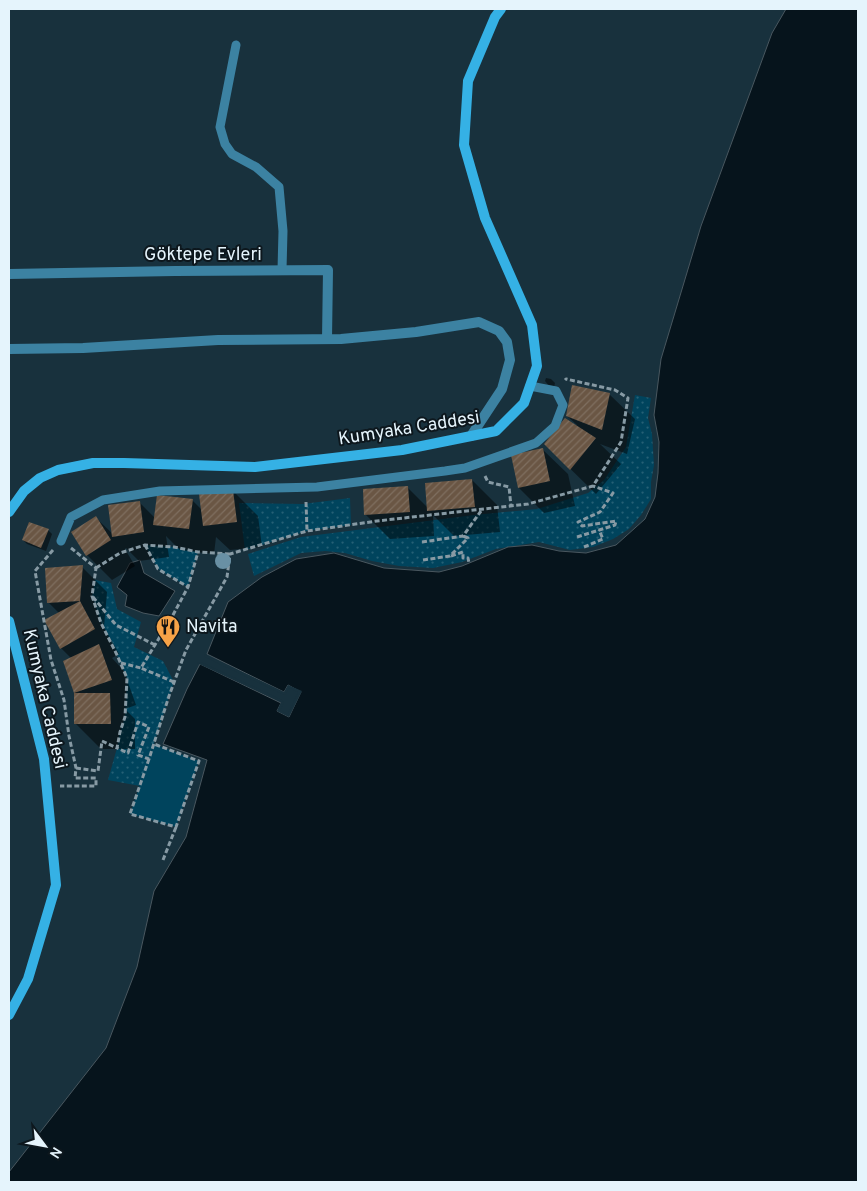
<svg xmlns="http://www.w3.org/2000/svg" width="867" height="1191" font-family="Overpass,sans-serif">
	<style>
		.grass { fill: url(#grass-dots) }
		.garden { fill: #00445d }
		.water { fill: #06141c; stroke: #49575f }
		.pier { fill: #18313d }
		.shadow { fill: #0007 }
		.building { fill: url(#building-hatch) }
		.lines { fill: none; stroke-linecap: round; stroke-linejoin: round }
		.path { stroke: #879aa4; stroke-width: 3; stroke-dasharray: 5 2.5; stroke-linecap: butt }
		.lane { stroke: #3c82a2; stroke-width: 9 }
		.street { stroke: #3c82a2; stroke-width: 10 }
		.secondary { stroke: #35b1e5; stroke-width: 10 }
		.tree { fill: #6990a4 }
		.labels { text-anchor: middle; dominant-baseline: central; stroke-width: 4; stroke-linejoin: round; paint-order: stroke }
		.street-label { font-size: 18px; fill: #e5f4fc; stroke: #0d171d }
		.poi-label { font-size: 18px; fill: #e5f4fc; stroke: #0d171d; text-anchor: start }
	</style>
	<defs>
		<pattern id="grass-dots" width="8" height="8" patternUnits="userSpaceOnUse" patternTransform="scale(1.25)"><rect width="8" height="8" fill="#00445d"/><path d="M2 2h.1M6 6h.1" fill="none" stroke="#256075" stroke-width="1.8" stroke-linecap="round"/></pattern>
		<pattern id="building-hatch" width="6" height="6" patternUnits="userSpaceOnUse" patternTransform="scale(1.25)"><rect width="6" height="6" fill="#6a5644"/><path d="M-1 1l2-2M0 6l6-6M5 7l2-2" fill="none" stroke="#7f6f60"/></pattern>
	</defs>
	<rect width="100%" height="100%" fill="#18313d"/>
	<path class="grass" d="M635,395L651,398L648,418L652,434L654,465L651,482V499L641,515L629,529L613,539L593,547L570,550L539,542L496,549L462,562L433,568L399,566L372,561L345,553L325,551L301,553L254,576L248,554L301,537L474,515L537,509L588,493L604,480L626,447Z
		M350,498L351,525L307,531L245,550L239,503L303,504Z
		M145,545L174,547L198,552L188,587L158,569Z
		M95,580L111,583L117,609L141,622L134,647L163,661L174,682L140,786L108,780L117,748L120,732L125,717L127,678L117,655L101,623L92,596Z"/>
	<path class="garden" d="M154,744L199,761L176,827L130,814Z"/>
	<path class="water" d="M786,9H858V1182H9V1172L106,1048L137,967L154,891L186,837L207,760L163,744L187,689L200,664L281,703L277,711L289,717L301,692L288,685L284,692L207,654L228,602L262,577L296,559L334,553L384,568L439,572L462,566L508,547L532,545L559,551L586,553L616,545L645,519L655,497L658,473L659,442L654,415L661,359L701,226L772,33Z
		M140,560L144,573L175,591L159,616L143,613L125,606L127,595L117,587L130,563Z"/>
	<path class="pier" d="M204,654L284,692L288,685L302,691L289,717L277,711L281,702L197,663L201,662L282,700L284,703L280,710L288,714L298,692L289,688L286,694L284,695L205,657Z"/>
	<path class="shadow" d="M546,378L551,379L555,383L554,387L549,386L545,381Z
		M609,394L635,419L627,454L600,444L621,464L596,494L545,444L577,425L567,416Z
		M542,449L568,474L575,506L544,513L519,488L512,456Z
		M472,480L497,505L500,532L454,536L433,515L434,536L390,539L365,514L407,487L428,508Z
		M233,491L258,516L262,547L230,550L216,537L214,554L180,550L166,536L169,557L139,561L126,548L125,549L135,566L112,580L87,555L95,517L114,535L139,502L155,518L192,500L203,511Z
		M48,530L52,534L46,551L27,544L23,540Z
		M82,567L107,592L104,627L119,654L112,658L124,671L136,705L125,709L135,719V749H101L76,724L75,693L65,662L72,659L61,648L59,613L48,602Z"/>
	<path class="building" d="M572,385L610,393L602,430L566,416Z
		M565,418L596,438L570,470L544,444Z
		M543,448L550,481L518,488L511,455Z
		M472,479L475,507L427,511L425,483Z
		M408,486L410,512L364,515L363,489Z
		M233,490L237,522L203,526L199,494Z
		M157,495L193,499L189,529L153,525Z
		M140,501L144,532L112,537L108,505Z
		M96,516L111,540L86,556L71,532Z
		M29,522L49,529L41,548L22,540Z
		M83,565L80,601L47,603L45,568Z
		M80,601L95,629L60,649L44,620Z
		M99,644L112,680L74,693H110L111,724H74V693L63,661Z"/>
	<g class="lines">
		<path class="path" d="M485,476L488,482L509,487L511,506
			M306,502L307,531
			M577,537L615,525L616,521L582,526L578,522L600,512L613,493L593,486
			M422,542L463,536L481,511
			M145,545L158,569L188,587
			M584,547L603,539L599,530
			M71,548L96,568L92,596L101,623L117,655L127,678L125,717L120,732L117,748L128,753L138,722L149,727L138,755L149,759L169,696L186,650L227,577L230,554L307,531L377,521L528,504L593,486L621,442L628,398L615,390L566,379L565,380
			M53,550L35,571L51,660L64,700L69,736L76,768L75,778H96V786H60
			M451,556L463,552V558H468L469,563
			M423,560L450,556L468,538L463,536
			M96,568L120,553L145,545L174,547L198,552L230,554
			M93,597L116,625L155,645
			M121,663L141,668
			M174,682L141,668L173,615L188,587L198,552
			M149,759L130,814L176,827L199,761L154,744
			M76,768L98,771L102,741L117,748
			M163,860L176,827"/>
		<path class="lane" d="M236,45L220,127L225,144L232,154L256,167L279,187L283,231L282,270
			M61,541L71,517L103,500L160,491L317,487L445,471L465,468L536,443L555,426L563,405L556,391L530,386"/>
		<path class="street" d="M9,274L175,271L328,270L327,339
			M9,349L83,348L218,340L341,339L416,332L479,322L499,331L507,342L510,360L502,389L471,436"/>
		<path class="secondary" d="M9,512L24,491L40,478L58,470L93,463H124L255,467L402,450L496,431L524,403L537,366L532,325L485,218L464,145L468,81L495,17L501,9
			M9,621L44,759L56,885L28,979L9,1015"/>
	</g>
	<circle class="tree" cx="223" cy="561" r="8"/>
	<defs>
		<symbol id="restaurant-pin" viewBox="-11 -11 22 30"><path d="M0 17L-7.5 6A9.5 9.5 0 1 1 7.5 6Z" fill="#f6a247" stroke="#0d171d"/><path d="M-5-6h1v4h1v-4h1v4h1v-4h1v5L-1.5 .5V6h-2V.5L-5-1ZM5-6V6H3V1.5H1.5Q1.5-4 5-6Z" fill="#111"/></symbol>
	</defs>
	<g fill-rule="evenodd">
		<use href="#restaurant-pin" x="154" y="613" width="28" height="38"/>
	</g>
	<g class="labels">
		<g class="street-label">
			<text x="203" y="255">Göktepe Evleri</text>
			<text transform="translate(409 429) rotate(-9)">Kumyaka Caddesi</text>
			<text transform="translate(44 699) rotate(77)">Kumyaka Caddesi</text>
		</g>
		<g class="poi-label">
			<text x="186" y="627">Navita</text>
		</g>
	</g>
	<rect width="867" height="1191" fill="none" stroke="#e5f4fc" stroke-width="20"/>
	<g transform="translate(45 1146) rotate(122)" stroke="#0d171d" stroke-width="4" paint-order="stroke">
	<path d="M0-4L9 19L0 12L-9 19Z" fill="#e5f4fc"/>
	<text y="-8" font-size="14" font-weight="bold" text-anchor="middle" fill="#e5f4fc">N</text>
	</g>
</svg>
